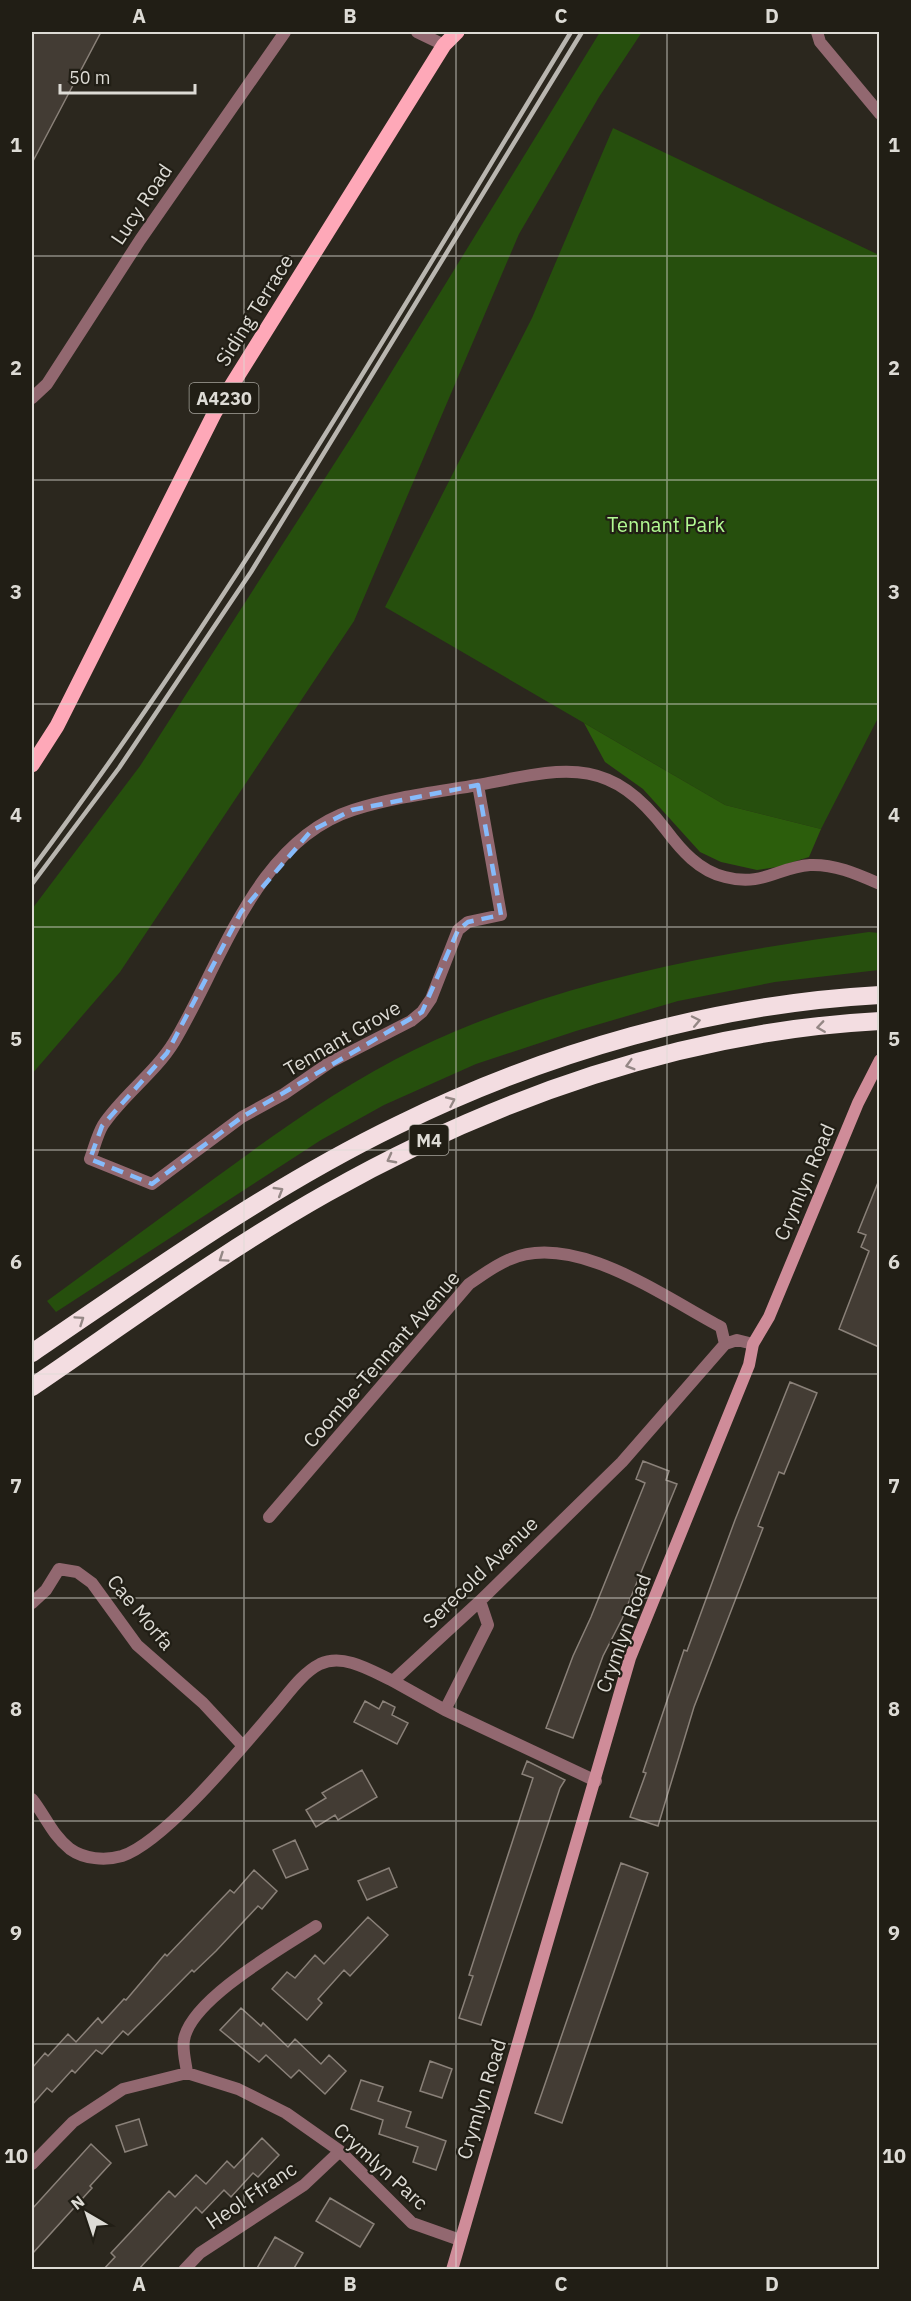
<svg xmlns="http://www.w3.org/2000/svg" width="911" height="2301" font-family="'IBM Plex Sans',sans-serif">
	<style>
		.green { fill: #264f0d }
		.forest { fill: #2c5e0c }
		.building { fill: #433c34; stroke: #8a8179; stroke-width: 1.5 }
		.lines { fill: none; stroke-linecap: round; stroke-linejoin: round }
		.street { stroke: #926870; stroke-width: 12 }
		.secondary { stroke: #cf8c99; stroke-width: 12 }
		.primary { stroke: #fea8b8; stroke-width: 15 }
		.highway { stroke: #f3dde1; stroke-width: 18 }
		.rail { stroke: #b9b6b0; stroke-width: 4.5 }
		.oneway { stroke: #948785 }
		.marked { fill: none; stroke: #86bbfb; stroke-width: 4.5; stroke-dasharray: 12 8; stroke-linejoin: round }
		.grid { fill: none; stroke: #dddbd5; stroke-width: 1.5; stroke-opacity: 0.55 }
		.labels { text-anchor: middle; dominant-baseline: central; stroke-width: 4.5; stroke-linejoin: round; paint-order: stroke }
		.shield { fill: #211e15; stroke: #a5a29b; stroke-width: 1.5 }
		.shield-label { font-size: 18px; font-weight: bold; fill: #dddbd5 }
		.street-label { font-size: 20px; fill: #dddbd5; stroke: #211e15 }
		.park-label { font-size: 20px; fill: #b2f992; stroke: #211e15 }
		.neatline { fill: none; stroke: #dddbd5; stroke-width: 2 }
		.grid-label { font-size: 20px; text-anchor: middle; font-weight: bold; fill: #dddbd5 }
	</style>
	<rect width="100%" height="100%" fill="#2b271e"/>
	<path class="green" d="M600,32H642L599,97L519,234L354,621L120,972L32,1074V909L140,766L354,433Z
		M613,128L879,255V716L821,829L725,805L385,607L532,318Z
		M869,932L879,933V970L775,982L678,1001L576,1031L476,1064L384,1105L321,1140L56,1312L47,1301C103,1260 159,1219 215,1178C279,1131 344,1084 416,1049C558,981 715,953 869,932Z"/>
	<path class="forest" d="M584,723L725,805L821,829L809,857L777,867L757,870L721,862L700,852L643,789L605,762Z"/>
	<path class="building" d="M32,32H101L32,163Z
		M879,1180V1347L839,1329L869,1251L861,1247L866,1235L858,1232Z
		M790,1382L817,1393L784,1474L779,1472L758,1526L763,1528L694,1707L658,1826L630,1817L646,1773L643,1772L684,1650L687,1651L735,1520Z
		M643,1461L669,1471L666,1480L677,1484L622,1619L603,1656L573,1738L546,1728L573,1656L591,1617L645,1483L636,1479Z
		M365,1701L379,1709L383,1701L395,1707L392,1715L408,1723L397,1744L354,1722Z
		M527,1761L565,1780L560,1788L481,2025L459,2018L473,1976L469,1975L533,1778L522,1774Z
		M362,1770L377,1797L338,1820L335,1815L316,1827L306,1810L326,1798L322,1793Z
		M295,1840L308,1869L286,1878L273,1850Z
		M621,1863L648,1873L562,2123L535,2113Z
		M389,1868L397,1887L367,1900L358,1881Z
		M254,1870L277,1891L262,1909L258,1906L216,1951L194,1972L192,1970L128,2035L123,2031L102,2054L96,2050L75,2073L72,2070L52,2092L47,2088L32,2105V2068L45,2053L48,2056L68,2034L76,2042L98,2018L102,2023L124,1999L126,2000L165,1954L167,1956L230,1890L234,1893Z
		M368,1917L388,1935L350,1976L344,1970L318,1999L322,2003L307,2020L272,1989L287,1972L295,1978L315,1955L324,1964Z
		M241,2008L261,2026L263,2023L288,2047L295,2039L321,2064L329,2055L346,2071L325,2094L299,2070L291,2078L266,2055L259,2062L220,2030Z
		M430,2061L452,2069L442,2098L420,2091Z
		M361,2080L383,2087L378,2101L411,2112L406,2127L446,2141L436,2170L413,2162L418,2147L379,2134L383,2120L351,2109Z
		M139,2119L147,2145L125,2152L116,2126Z
		M262,2138L279,2155L258,2177L253,2173L231,2197L224,2190L202,2213L196,2207L138,2270H103L115,2257L111,2253L169,2191L175,2197L196,2175L206,2184L227,2161L234,2168Z
		M91,2144L111,2163L90,2186L92,2188L32,2254V2209Z
		M330,2198L374,2224L360,2247L316,2221Z
		M275,2237L303,2253L293,2270H256Z"/>
	<g class="lines">
		<path class="street" d="M417,32L444,45
			M817,32L820,42L880,114
			M32,398L47,384L140,240L285,32
			M478,785L501,915L468,922L458,930L431,999L422,1012L411,1021L329,1063L284,1094L242,1117L152,1184L90,1159C94,1149 97,1135 103,1125C123,1095 155,1073 174,1042C221,964 256,841 353,810C393,797 437,792 478,785Z
			M478,785C562,769 608,753 666,830C681,850 699,871 725,877C763,887 778,867 810,865C835,864 857,874 880,884
			M269,1517L469,1284C481,1276 494,1266 508,1260C573,1230 664,1297 721,1327L725,1344
			M32,1603L46,1590L59,1569L77,1572L92,1583L137,1645L203,1703L243,1746
			M445,1710L488,1625L480,1601
			M596,1781L445,1710L393,1681L480,1601L622,1462L725,1344L737,1340L753,1344
			M32,1799C45,1815 52,1835 70,1849C84,1859 105,1861 122,1856C165,1842 244,1745 275,1709C288,1694 302,1673 320,1664C344,1653 372,1671 393,1681
			M187,2073C186,2063 182,2050 184,2040C190,2000 282,1948 316,1926
			M32,2164L73,2122L123,2089L187,2073L238,2089L286,2113L340,2151L412,2223L460,2240
			M184,2270L200,2253L304,2185L340,2151"/>
		<path class="secondary" d="M452,2270L630,1658L749,1365L753,1344L769,1317L858,1103L880,1060"/>
		<path class="primary" d="M32,765L57,726L215,412L444,45L457,32"/>
		<path class="highway" d="M32,1353C150,1273 268,1188 398,1125C547,1052 713,1004 880,995
			M32,1387C129,1321 224,1251 327,1193C495,1098 685,1031 880,1021"/>
		<path class="rail" d="M32,869C231,603 398,315 571,32
			M32,884L119,768L251,572L582,32"/>
	</g>
	<defs><path id="oneway-chevron" d="M-2-3.5L2.5 0L-2 3.5" fill="none" stroke-width="1.6" stroke-linecap="round" stroke-linejoin="round" transform="scale(1.5)"/></defs>
	<g class="oneway">
		<use href="#oneway-chevron" transform="translate(696 1021) rotate(-12)"/>
		<use href="#oneway-chevron" transform="translate(821 1027) rotate(172)"/>
		<use href="#oneway-chevron" transform="translate(630 1065) rotate(164)"/>
		<use href="#oneway-chevron" transform="translate(451 1101) rotate(-24)"/>
		<use href="#oneway-chevron" transform="translate(391 1159) rotate(152)"/>
		<use href="#oneway-chevron" transform="translate(279 1191) rotate(-31)"/>
		<use href="#oneway-chevron" transform="translate(223 1258) rotate(146)"/>
		<use href="#oneway-chevron" transform="translate(80 1320) rotate(-34)"/>
	</g>
	<path class="marked" d="M478,785L501,915L468,922L458,930L422,1012L242,1117L152,1184L90,1159L102,1126L167,1053L241,912L311,831L352,810Z"/>
	<path class="grid" d="M244,32V2270M456,32V2270M667,32V2270M32,256H880M32,480H880M32,704H880M32,927H880M32,1150H880M32,1374H880M32,1598H880M32,1821H880M32,2044H880"/>
	<g class="labels">
		<g class="shield">
			<rect x="189.5" y="383" width="69" height="30" rx="4.5"/>
			<rect x="409.5" y="1125" width="39" height="30" rx="4.5"/>
		</g>
		<g class="shield-label">
			<text x="224" y="398">A4230</text>
			<text x="429" y="1140">M4</text>
		</g>
		<g class="street-label">
			<text transform="translate(141 204) rotate(-56)">Lucy Road</text>
			<text transform="translate(254 310) rotate(-58)">Siding Terrace</text>
			<text transform="translate(342 1038) rotate(-30)">Tennant Grove</text>
			<text transform="translate(804 1182) rotate(-67)">Crymlyn Road</text>
			<text transform="translate(381 1359) rotate(-49)">Coombe-Tennant Avenue</text>
			<text transform="translate(480 1572) rotate(-44)">Serecold Avenue</text>
			<text transform="translate(141 1612) rotate(50)">Cae Morfa</text>
			<text transform="translate(623 1633) rotate(-70)">Crymlyn Road</text>
			<text transform="translate(481 2099) rotate(-73)">Crymlyn Road</text>
			<text transform="translate(381 2166) rotate(42)">Crymlyn Parc</text>
			<text transform="translate(251 2195) rotate(-34)">Heol Ffranc</text>
		</g>
		<g class="park-label">
			<text x="666" y="524">Tennant Park</text>
		</g>
	</g>
	<rect width="911" height="2301" fill="none" stroke="#211e15" stroke-width="66"/>
	<g transform="translate(87 2214) rotate(321)" stroke="#211e15" stroke-width="4.5" paint-order="stroke">
	<path d="M0-4.5L10 22L0 15L-10 22Z" fill="#dddbd5"/>
	<text y="-9" font-size="16" font-weight="bold" text-anchor="middle" fill="#dddbd5">N</text>
	</g>
	<path d="M60 84v9h135v-9" fill="none" stroke="#dddbd5" stroke-width="3"/>
	<text x="69" y="84" font-size="18" fill="#dddbd5" stroke="#211e15" stroke-width="4.5" paint-order="stroke">50 m</text>
	<rect x="33" y="33" width="845" height="2235" class="neatline"/>
	<g class="grid-label">
		<text x="139" y="23">A</text>
		<text x="350" y="23">B</text>
		<text x="561" y="23">C</text>
		<text x="772" y="23">D</text>
		<text x="16" y="152">1</text>
		<text x="894" y="152">1</text>
		<text x="16" y="375">2</text>
		<text x="894" y="375">2</text>
		<text x="16" y="599">3</text>
		<text x="894" y="599">3</text>
		<text x="16" y="822">4</text>
		<text x="894" y="822">4</text>
		<text x="16" y="1046">5</text>
		<text x="894" y="1046">5</text>
		<text x="16" y="1269">6</text>
		<text x="894" y="1269">6</text>
		<text x="16" y="1493">7</text>
		<text x="894" y="1493">7</text>
		<text x="16" y="1716">8</text>
		<text x="894" y="1716">8</text>
		<text x="16" y="1940">9</text>
		<text x="894" y="1940">9</text>
		<text x="16" y="2163">10</text>
		<text x="894" y="2163">10</text>
		<text x="139" y="2291">A</text>
		<text x="350" y="2291">B</text>
		<text x="561" y="2291">C</text>
		<text x="772" y="2291">D</text>
	</g>
</svg>
